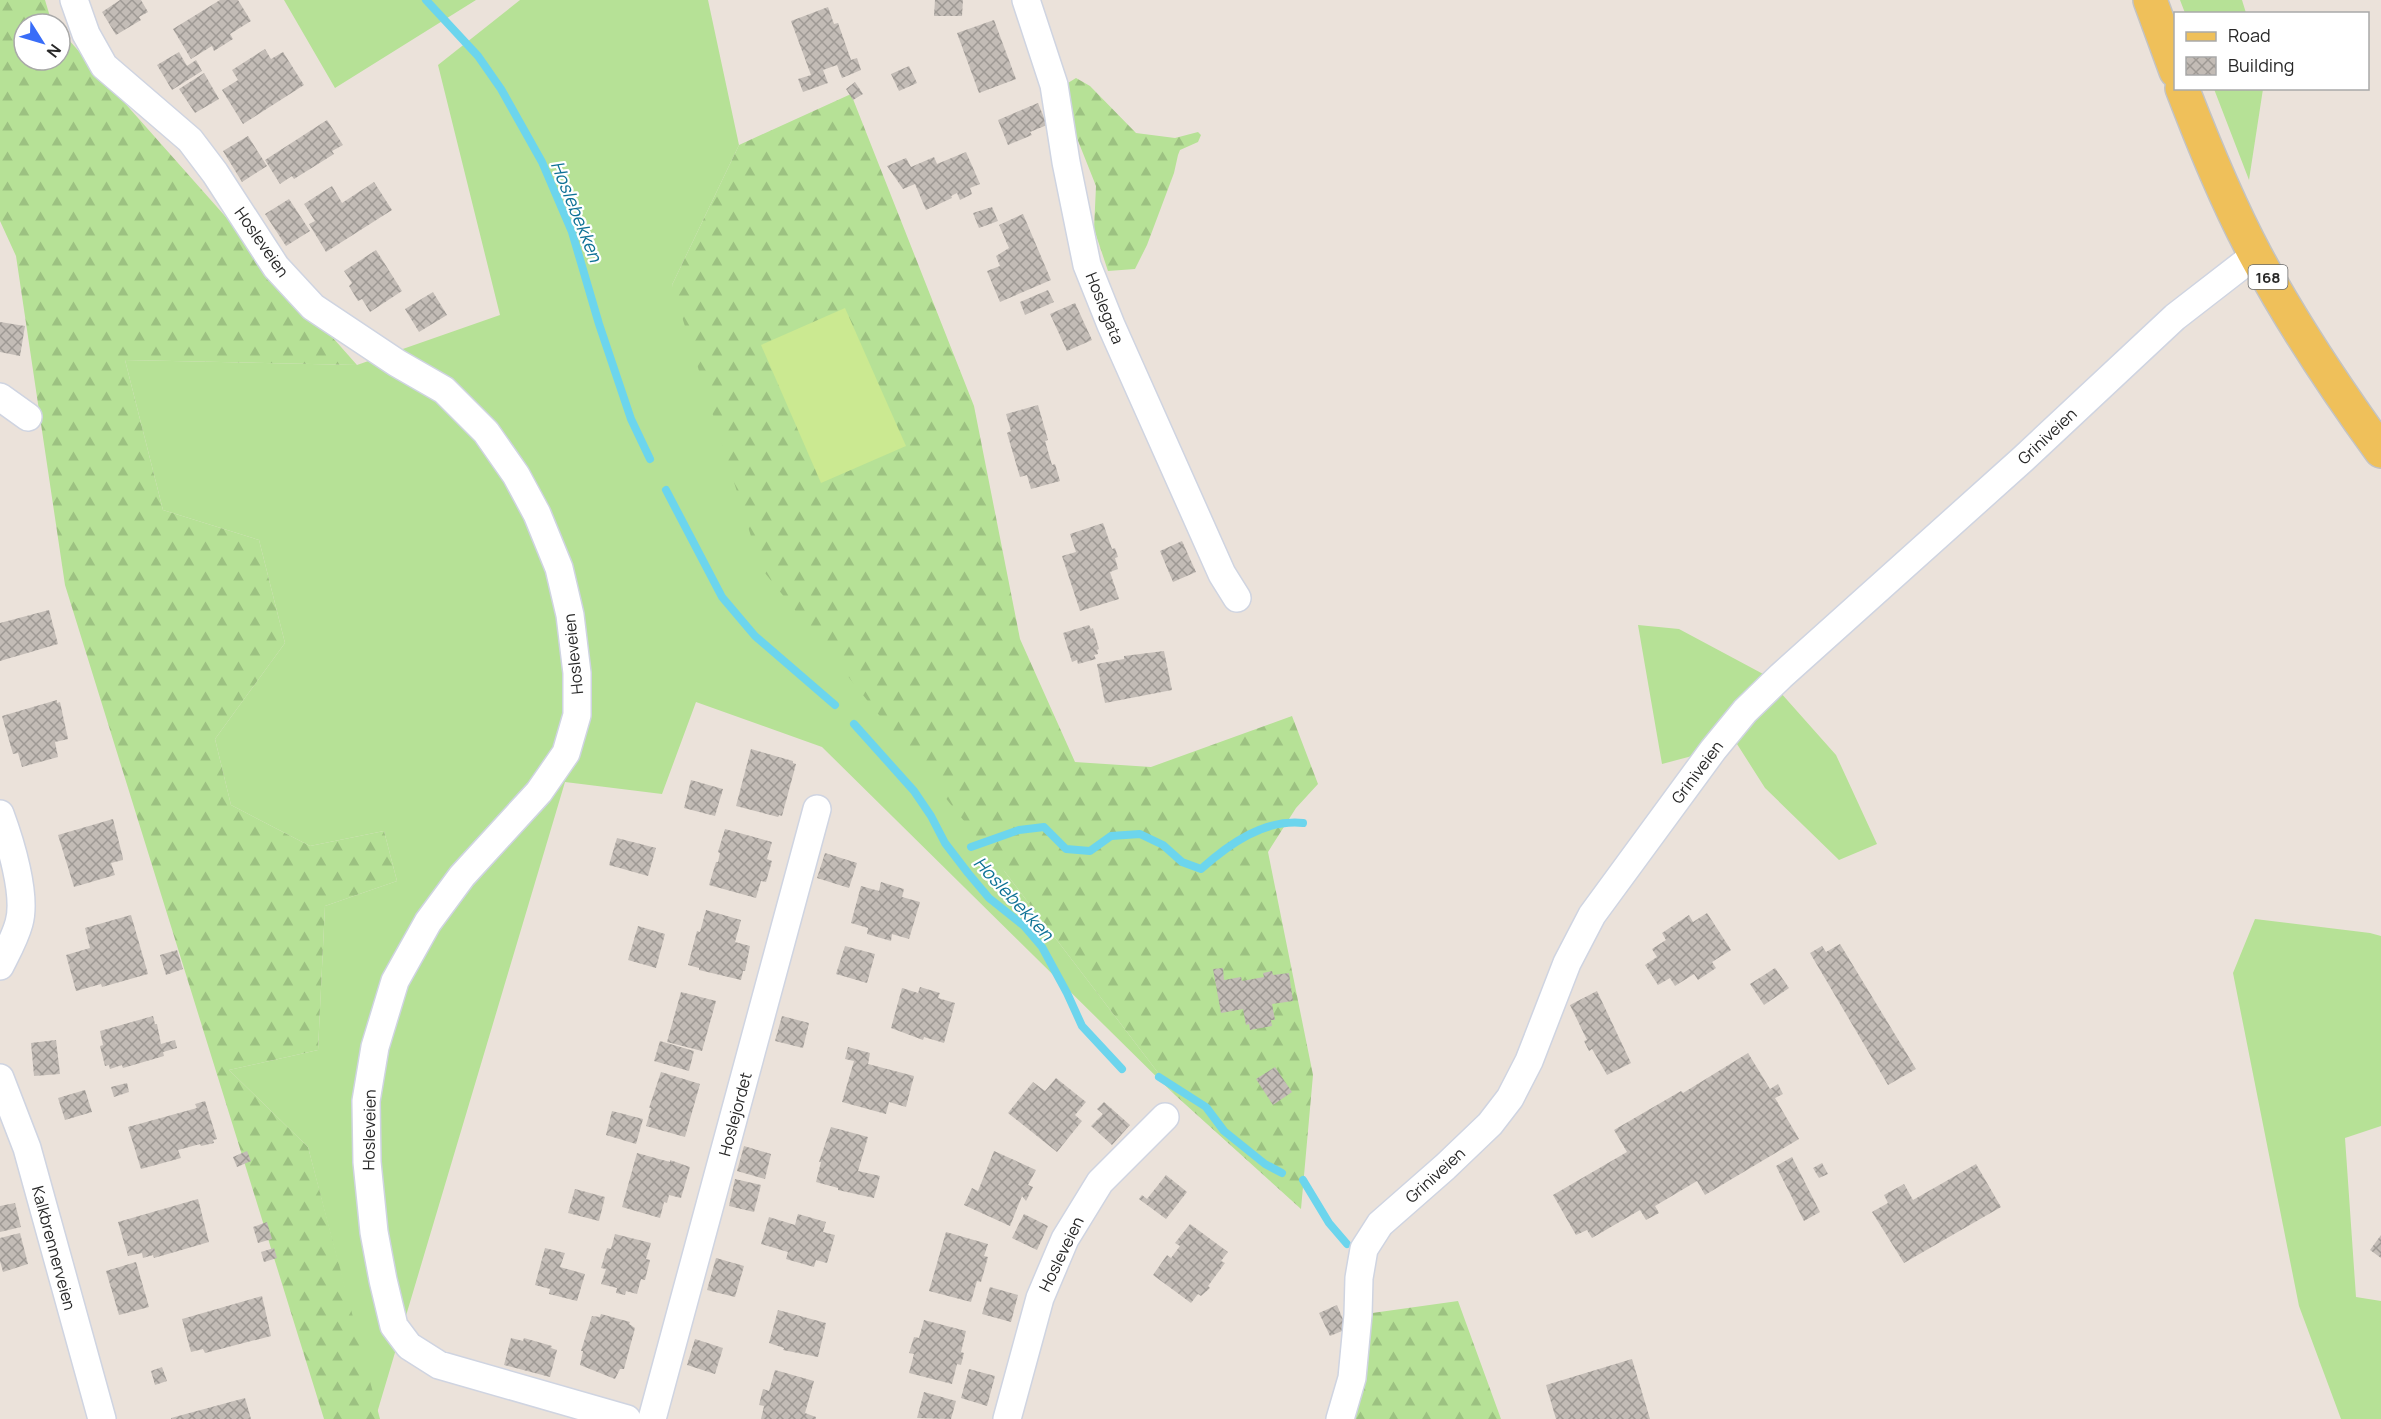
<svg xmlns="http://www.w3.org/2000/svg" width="2381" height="1419" font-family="Manrope,sans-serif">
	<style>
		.grass { fill: #b6e196 }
		.forest { fill: url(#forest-firs) }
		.pitch { fill: #cbe991 }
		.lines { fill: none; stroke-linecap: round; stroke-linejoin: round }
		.stream { stroke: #6cd5ed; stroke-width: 8 }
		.building { fill: url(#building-cross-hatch) }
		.street-casing { stroke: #cfd4e1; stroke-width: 30 }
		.primary-casing { stroke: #c3c3c3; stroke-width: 36 }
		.street { stroke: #fff; stroke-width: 27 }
		.primary { stroke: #efc05a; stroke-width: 33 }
		.labels { text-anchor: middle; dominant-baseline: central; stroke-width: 4.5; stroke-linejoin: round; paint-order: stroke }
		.shield { fill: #fff; stroke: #686868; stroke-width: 1.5 }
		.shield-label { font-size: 15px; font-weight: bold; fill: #282828 }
		.street-label { font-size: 16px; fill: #282828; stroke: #fff }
		.water-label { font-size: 18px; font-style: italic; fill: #0e7296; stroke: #fff }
	</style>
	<defs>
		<pattern id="forest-firs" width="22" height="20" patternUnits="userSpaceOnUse" patternTransform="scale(1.5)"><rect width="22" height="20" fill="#b6e196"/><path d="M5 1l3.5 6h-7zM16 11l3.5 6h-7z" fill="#9cc181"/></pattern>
		<pattern id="building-cross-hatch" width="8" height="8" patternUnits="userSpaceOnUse" patternTransform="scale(1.5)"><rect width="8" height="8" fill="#c3bcb6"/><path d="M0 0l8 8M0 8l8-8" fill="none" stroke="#9e9994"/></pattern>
	</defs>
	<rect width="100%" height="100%" fill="#ebe2da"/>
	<path class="grass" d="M284,0H476L335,88Z
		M520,0H708L739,145L672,285L1005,872L1175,1095L822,747L696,702L662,794L565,782L377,1413L308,1147L229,1070L318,1050L325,906L397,881L384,831L310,846L231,805L215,739L285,643L259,540L163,510L125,360L357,365L500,315L438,65Z
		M2180,0H2242L2246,13H2185Z
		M2214,89H2263L2249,180Z
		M1638,625L1679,629L1765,675L1836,755L1877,844L1839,860L1765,788L1737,744L1662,764Z
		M2255,919L2370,933L2381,936V1126L2345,1138L2356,1297L2381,1301V1419H2341L2299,1306L2233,973Z"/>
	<path class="forest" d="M0,0H45L51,20L55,24H24V60H60V30L357,365L125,360L163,510L259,540L285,643L215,739L231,805L310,846L384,831L397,881L325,906L318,1050L229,1070L308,1147L380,1419H324L65,585L16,256L0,221Z
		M1076,78L1090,86L1136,133L1175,138L1198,132L1201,135L1198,142L1180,150L1178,155L1174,173L1147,245L1135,269L1108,271L1094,229L1096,186L1067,113L1063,86Z
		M851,94L974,406L1020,639L1075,762L1151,767L1292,716L1318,784L1296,808L1268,852L1313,1075L1301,1209L1175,1095L1005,872L761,568L672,285L739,145Z
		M1458,1301L1501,1419H1340L1358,1315Z"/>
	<path class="pitch" d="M845,308L906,446L821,483L761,345Z"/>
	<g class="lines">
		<path class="stream" d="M426,0L478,56L501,89L542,162L572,232L599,324L631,419L650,459
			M666,490L722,597L755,636L835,705
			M854,724L914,791L931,816L945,843L968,873L989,898L1024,926L1042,947L1067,993L1082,1026L1122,1069
			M971,847L1019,830L1044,827L1066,849L1090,851L1111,836L1140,834L1163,845L1182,862L1201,869C1229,844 1264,819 1303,823
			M1159,1077L1206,1107L1224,1131L1265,1164L1282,1173
			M1303,1180L1329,1223L1347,1244"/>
	</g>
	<path class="building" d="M120,0H141L148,12L139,17L141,20L116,35L102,12Z
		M220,0H238L251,21L230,34L233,39L214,51L212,46L191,59L173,29Z
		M935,0H963L962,16H934Z
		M828,7L834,24L838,23L851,60L857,58L861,70L842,78L837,65L823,70L828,83L803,92L798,79L811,75L791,21Z
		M994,20L1016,79L979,93L957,33Z
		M265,49L271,59L283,52L304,85L243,124L222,90L238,80L232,70Z
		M179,52L187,66L196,60L202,71L172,90L157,65Z
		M909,66L917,83L899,91L891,74Z
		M204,73L219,99L195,113L179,89Z
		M855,82L863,94L853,100L846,89Z
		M1038,103L1047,125L1030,132L1032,135L1008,145L998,120Z
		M327,120L343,145L332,151L334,154L294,179L292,176L280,184L265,160Z
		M248,136L267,166L242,182L223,151Z
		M966,152L980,184L970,188L972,194L960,200L957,193L951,196L952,198L926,210L915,184L903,189L887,166L906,158L911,167L934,157L937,164Z
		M374,182L392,210L326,252L309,224L315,221L304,204L332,186L342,203Z
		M289,199L310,231L286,246L265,214Z
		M992,207L998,221L979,228L973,213Z
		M1023,214L1051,280L1000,302L987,271L1000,266L996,256L1009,248L999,225Z
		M376,250L402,291L370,312L362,299L358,301L349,286L352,283L344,271Z
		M1048,290L1054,302L1025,315L1020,302Z
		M433,292L447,315L419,332L405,309Z
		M1075,303L1092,340L1067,351L1050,314Z
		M0,322L25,326L20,356L0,352Z
		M1038,405L1048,440L1045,441L1052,465L1055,464L1060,481L1031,489L1027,475L1020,477L1007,433L1011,431L1006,414Z
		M1103,523L1112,549L1115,548L1118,557L1115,558L1118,569L1110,572L1119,599L1080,611L1062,556L1076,552L1070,534Z
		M1182,541L1196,572L1173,582L1160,551Z
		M49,610L58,644L0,661V623Z
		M1089,625L1091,629L1093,628L1099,649L1097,650L1098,654L1094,655L1096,659L1078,664L1077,660L1072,662L1063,633Z
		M1164,651L1172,690L1105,703L1097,664L1124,659V656Z
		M57,700V703L60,702L68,739L55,742L58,757L22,767L18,753L13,754L2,716Z
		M751,749L793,761V763L796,764L782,816L779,815L778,817L736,806Z
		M691,780L723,789L715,816L684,808Z
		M113,819L123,858V860L111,863L115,875L74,887L58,835Z
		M725,829L772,842L767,859L772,861L766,882L761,881L756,898L709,885L716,862H718L720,853L718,852Z
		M617,838L656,848L648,876L609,865Z
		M825,853L857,863L849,888L817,878Z
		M881,882L904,889L902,897L920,902L909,939L892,934L891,941L867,934L868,928L851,923L861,886L879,891Z
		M706,910L741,920L735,942L750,946L745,971H743L741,980L699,970V968L688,965L697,931L700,932Z
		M1707,913L1731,950L1712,962L1716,968L1698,980L1694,974L1675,986L1670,978L1658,985L1645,965L1657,957L1652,949L1666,940L1662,933L1689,915L1693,922Z
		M131,915L148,974L102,987L101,984L76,991L66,955L90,948L85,928Z
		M638,926L665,934L656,968L628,960Z
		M1840,944L1916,1069L1888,1085L1810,953L1822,946L1826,952Z
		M845,946L875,954L867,983L836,974Z
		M177,950L183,969L166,975L160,955Z
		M1223,968L1224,980L1241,977L1242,981L1264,977L1263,973L1272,971L1273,975L1289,973L1293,1001L1272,1004L1275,1020H1271L1272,1026L1250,1030L1249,1024L1246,1025L1243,1009L1221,1013L1213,969Z
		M1775,968L1789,988L1764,1005L1750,984Z
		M920,987L940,993L938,998L955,1003L944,1043L924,1037L923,1040L891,1028L902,988L918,993Z
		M1597,991L1631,1063L1607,1075L1592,1049L1589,1051L1584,1041L1587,1040L1570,1005Z
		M681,992L716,1001L702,1051L667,1042Z
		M153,1016L155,1024H157L161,1044L175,1040L177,1048L163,1052L164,1056L123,1068L122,1065L110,1069L109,1065L105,1066L100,1046L103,1045L100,1031Z
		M782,1016L809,1023L803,1048L775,1041Z
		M56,1040L60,1074L34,1076L31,1043Z
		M660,1041L694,1051L689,1071L654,1061Z
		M848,1047L870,1053L868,1064L914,1076L906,1107L889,1102L886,1114L842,1102L854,1061L845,1059Z
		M1748,1053L1770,1089L1778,1084L1783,1094L1775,1098L1799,1139L1705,1195L1697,1181L1655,1206L1659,1213L1646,1220L1640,1210L1592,1238L1587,1230L1576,1235L1553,1195L1627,1152L1614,1130L1681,1091L1683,1093Z
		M1275,1067L1292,1092L1273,1105L1256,1079Z
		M661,1072L700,1084L685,1137L646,1126L651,1108H649Z
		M1056,1078L1086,1102L1075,1115L1082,1121L1057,1152L1008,1113L1033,1082L1045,1091Z
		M127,1083L129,1092L114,1097L111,1087Z
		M85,1090L92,1112L65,1120L58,1098Z
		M205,1101L217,1139L213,1140L214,1143L201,1146L200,1144L178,1150L181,1158L141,1169L128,1127L197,1108L195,1104Z
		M1104,1102L1130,1125L1112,1145L1091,1126L1103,1114L1097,1109Z
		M612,1111L643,1119L636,1144L606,1135Z
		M831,1127L868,1137L858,1171L880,1176L874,1198L838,1190V1188L816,1182L821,1162H819Z
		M744,1146L771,1154L765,1179L737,1171Z
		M247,1151L251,1161L237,1167L233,1157Z
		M994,1151L1036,1170L1028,1185L1033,1187L1026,1201L1022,1196L1010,1226L964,1205L972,1188L978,1191Z
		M637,1153L670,1162V1160L690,1167L681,1198L669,1195L667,1203L664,1202L660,1218L622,1207Z
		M1792,1157L1820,1212L1804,1221L1776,1166Z
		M1822,1163L1828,1174L1819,1178L1813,1168Z
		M1976,1164L2001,1207L1904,1263L1872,1212L1888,1203L1884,1195L1904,1184L1913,1200Z
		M1166,1175L1187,1192L1166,1219L1139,1199L1142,1195L1147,1199Z
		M735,1179L761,1185L754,1212L729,1206Z
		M575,1189L605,1197L599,1221L568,1213Z
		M198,1199L209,1242L154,1258L153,1255L143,1258L142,1253L128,1256L118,1222Z
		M15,1203L21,1227L0,1232V1206Z
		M798,1214L826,1222L823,1232L835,1235L827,1263L816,1260L814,1267L786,1259L788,1252L761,1244L769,1217L795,1225Z
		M1024,1214L1048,1226L1037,1250L1012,1238Z
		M267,1222L272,1239L258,1243L253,1227Z
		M1190,1224L1228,1252L1221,1261L1225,1263L1208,1286L1210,1288L1201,1296L1198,1294L1191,1303L1153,1275L1167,1255L1171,1258L1180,1246L1175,1243Z
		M946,1232L988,1244L984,1256L988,1257L981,1282L977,1281L971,1302L929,1291Z
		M20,1233L28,1264L3,1272L0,1261V1238Z
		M615,1234L651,1243L646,1259L650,1260L645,1280L641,1279L637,1294L626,1291L625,1295L616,1293L617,1288L601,1284L606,1269L601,1268L607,1248L611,1249Z
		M2381,1235V1258L2370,1250Z
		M274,1248L277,1258L264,1262L261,1252Z
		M545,1248L565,1253L560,1267L585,1274L577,1301L549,1294L550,1289L535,1285Z
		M716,1258L744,1266L735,1297L707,1290Z
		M136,1262L149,1307L119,1315L106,1271Z
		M990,1287L1018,1295L1011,1322L982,1314Z
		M262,1296L271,1336L205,1353L203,1349L191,1352L182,1319Z
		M1337,1305L1347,1329L1330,1336L1319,1313Z
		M778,1310L826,1323L818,1357L783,1350L784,1348L769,1343Z
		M601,1314L630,1322L629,1324L635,1328L624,1369H620L615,1379L580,1365L583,1351H581L592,1316L600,1317Z
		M924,1320L966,1331L961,1352L964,1353L961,1365L957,1364L952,1384L909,1373L914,1354L909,1353L914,1337L919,1338Z
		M511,1338L523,1341L524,1338L552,1346L551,1348L557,1350L550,1377L504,1365Z
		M695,1339L723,1348L715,1374L687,1365Z
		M1632,1359L1650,1419H1556L1546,1385Z
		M162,1367L167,1381L155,1385L151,1371Z
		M969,1369L995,1376L987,1406L961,1398Z
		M775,1370L814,1381L805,1413L816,1417V1419H761L764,1406L759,1405L763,1389L769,1391Z
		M924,1392L956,1401L951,1419L917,1418Z
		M245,1398L251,1419H171V1418Z"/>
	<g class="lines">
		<defs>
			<path id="street" d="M74,0L86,34L104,66L190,140L215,173L276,267L313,307L397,363L444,390L486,432L516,475L537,514L559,568L570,615L577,673V715L566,753L539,792L462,876L428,922L395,981L375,1047L366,1101L367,1162L374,1232L383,1280L394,1326L409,1346L439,1365L627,1419
				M1026,0L1054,85L1066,162L1087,265L1111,325L1222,574L1237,598
				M0,397L28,417
				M0,814C10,841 27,895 19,923C15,938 7,952 0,966
				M0,1078L27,1148L102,1419
				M652,1419L817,809
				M1007,1419L1040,1298L1065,1239L1100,1182L1165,1117
				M1340,1419L1352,1378L1358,1315L1359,1278L1364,1249L1380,1224L1445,1167L1490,1124L1510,1098L1529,1061L1567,963L1592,915L1713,750L1745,711L1781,676L2023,459L2175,317L2255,255"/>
			<path id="primary" d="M2150,0L2176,71
				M2182,88C2204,145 2227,202 2256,256C2292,323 2336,389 2381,451"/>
		</defs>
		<use href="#street" class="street-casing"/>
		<use href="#primary" class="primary-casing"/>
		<use href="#street" class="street"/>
		<use href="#primary" class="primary"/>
	</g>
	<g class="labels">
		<rect class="shield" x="2248.5" y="265" width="39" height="24" rx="4.5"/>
		<g class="shield-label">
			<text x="2268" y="277">168</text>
		</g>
		<g class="street-label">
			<text transform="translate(262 242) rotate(55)">Hosleveien</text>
			<text transform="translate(1105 308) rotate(68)">Hoslegata</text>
			<text transform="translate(2047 436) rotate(-43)">Griniveien</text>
			<text transform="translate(573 654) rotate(-96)">Hosleveien</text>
			<text transform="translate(1697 772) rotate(-53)">Griniveien</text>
			<text transform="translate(735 1114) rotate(-75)">Hoslejordet</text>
			<text transform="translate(369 1130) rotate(-89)">Hosleveien</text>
			<text transform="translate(1435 1175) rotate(-42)">Griniveien</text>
			<text transform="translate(54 1248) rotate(75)">Kalkbrennerveien</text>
			<text transform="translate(1061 1254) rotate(-64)">Hosleveien</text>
		</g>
		<g class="water-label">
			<text transform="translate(577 211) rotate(68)">Hoslebekken</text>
			<text transform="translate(1014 898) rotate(47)">Hoslebekken</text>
		</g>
	</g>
	<rect x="2174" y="12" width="195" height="78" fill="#ffffff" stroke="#a9a9a9" stroke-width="1.5"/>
	<rect x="2186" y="32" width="30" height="9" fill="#efc05a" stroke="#a9a9a9" stroke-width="1.5"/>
	<text x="2228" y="42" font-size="18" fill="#282828">Road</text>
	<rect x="2186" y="57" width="30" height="18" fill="url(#building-cross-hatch)" stroke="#a9a9a9" stroke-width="1.5"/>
	<text x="2228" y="72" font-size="18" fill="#282828">Building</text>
	<g transform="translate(42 42) rotate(127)"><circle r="28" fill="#ffffff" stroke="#a9a9a9" stroke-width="1.5"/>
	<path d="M0-4.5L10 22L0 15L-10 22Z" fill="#396df8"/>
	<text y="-9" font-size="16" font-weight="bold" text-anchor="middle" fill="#282828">N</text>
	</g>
</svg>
